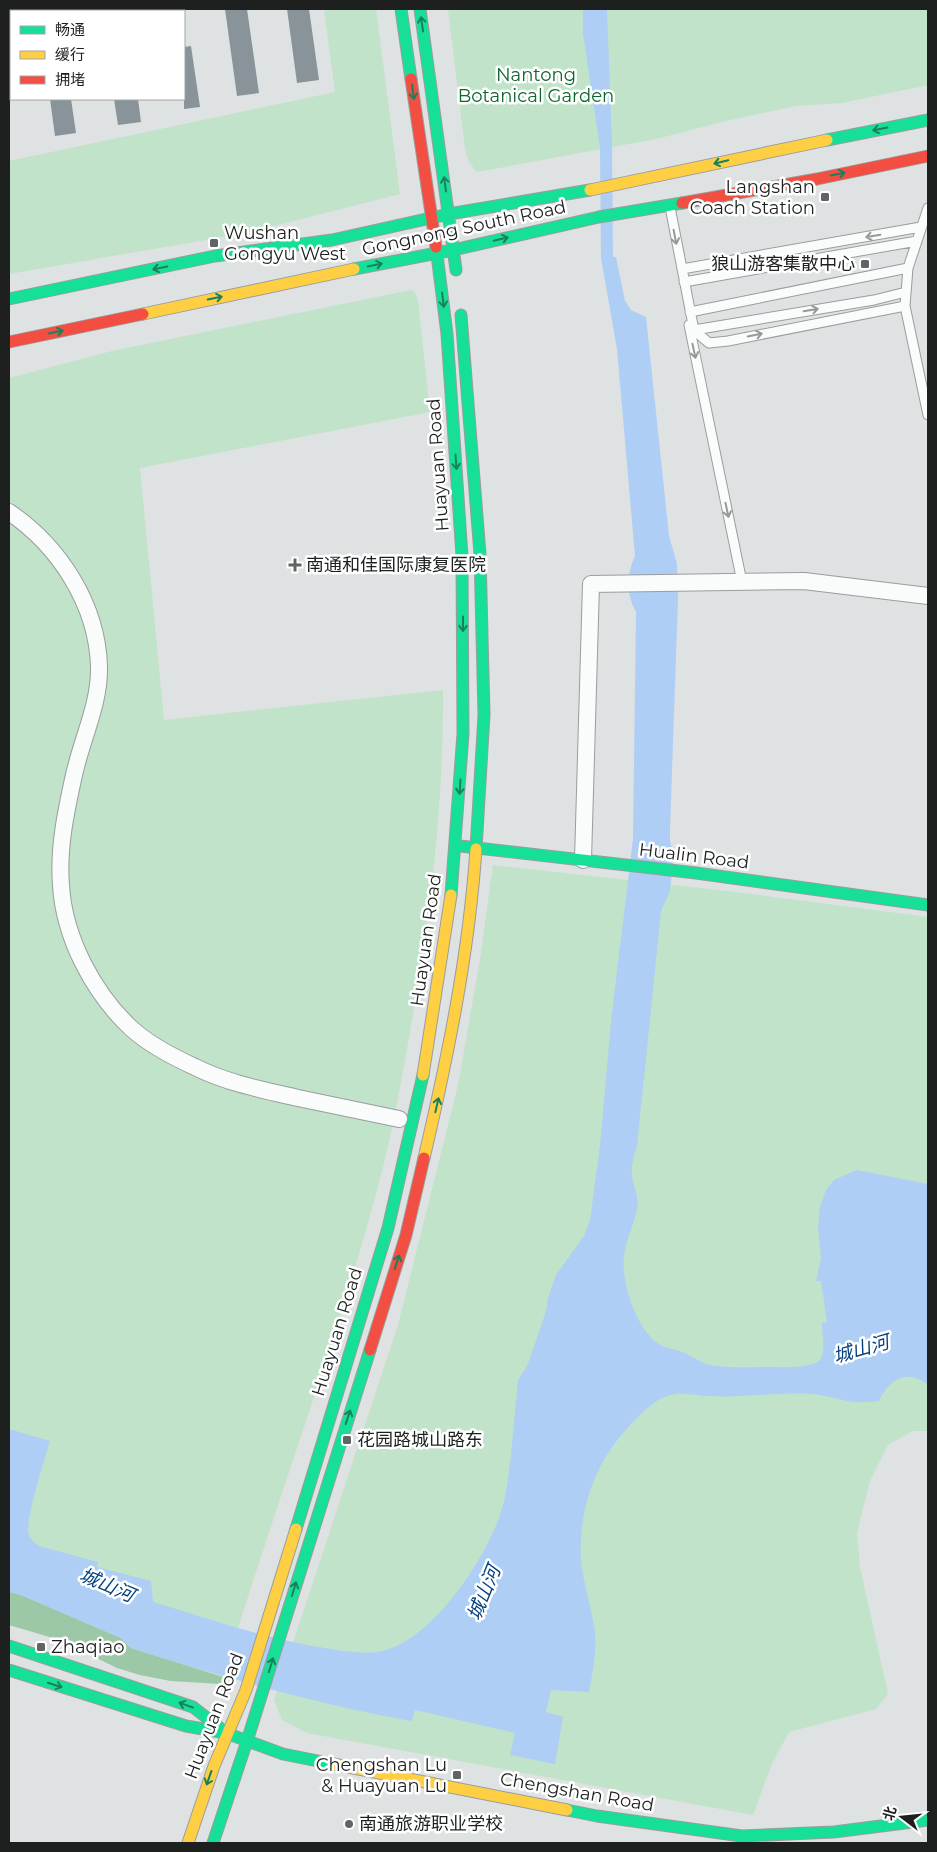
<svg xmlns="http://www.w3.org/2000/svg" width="937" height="1852" font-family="Montserrat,'Noto Sans SC',sans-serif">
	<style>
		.green { fill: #c1e3c9 }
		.forest { fill: #9dc8a8 }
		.water { fill: #aecef6 }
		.building { fill: #889499 }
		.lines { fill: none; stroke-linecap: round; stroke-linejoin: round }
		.lane-casing { stroke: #9a9d9d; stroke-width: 11 }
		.street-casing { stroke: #9a9d9d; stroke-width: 18 }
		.fast-casing { stroke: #9a9d9d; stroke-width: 13 }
		.slow-casing { stroke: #9a9d9d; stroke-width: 13 }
		.jam-casing { stroke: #9a9d9d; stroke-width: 13 }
		.lane { stroke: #fafbfb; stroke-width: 9 }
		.street { stroke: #fafbfb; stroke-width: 16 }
		.fast { stroke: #16e098; stroke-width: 11 }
		.slow { stroke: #ffcf43; stroke-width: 11 }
		.jam { stroke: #f24e42; stroke-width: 11 }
		.oneway { stroke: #1a805c }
		.oneway2 { stroke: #979898 }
		.poi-dot { fill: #616464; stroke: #fff; stroke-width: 2 }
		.labels { text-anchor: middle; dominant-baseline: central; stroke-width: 5; stroke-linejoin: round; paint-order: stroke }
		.park-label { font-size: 18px; fill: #0e652e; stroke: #fff }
		.poi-label { font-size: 18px; fill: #1e2020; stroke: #fff; text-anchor: start }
		.street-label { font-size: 18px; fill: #1e2020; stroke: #fff }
		.water-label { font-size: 19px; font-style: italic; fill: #07427f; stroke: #fff }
	</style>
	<rect width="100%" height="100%" fill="#dee2e2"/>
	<path class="green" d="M324,9H376L400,194L246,233L9,274V161L335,92Z
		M448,9H928V85L842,103L796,106L726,121L656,139L477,172L469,162L465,149Z
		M411,290L414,291L418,300L430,412L140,468L164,720L443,690C444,808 429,927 408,1043C400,1088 392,1134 380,1179C335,1350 271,1515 221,1684L171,1681L140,1675L117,1668L60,1640L9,1625V378L112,351Z
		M493,865L728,891L928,917V1431H913L888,1445L870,1481L857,1533L860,1567L888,1694L876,1709L789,1732L772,1764L753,1815L307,1733L282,1720L274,1700L398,1325L458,1085L480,959Z"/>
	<path class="forest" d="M9,1592L21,1595L121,1638L131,1648L223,1677L221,1684L171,1681L140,1675L117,1668L60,1640L9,1625Z"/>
	<path class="water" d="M583,9H607L612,144L613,257H616L625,301L631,310L646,317L669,536L677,564L678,599L670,829V842L674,852L670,891L661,911L637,1146C634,1154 631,1166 632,1175C633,1187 640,1197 637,1209C634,1225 626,1239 624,1256C621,1282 635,1325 656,1342C665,1349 677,1349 687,1354C696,1359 705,1365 715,1366C732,1368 751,1367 768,1367C780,1367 812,1369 820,1360C826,1352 822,1333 822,1323L827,1322L821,1281H816L821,1259L818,1226L820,1207L826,1190L834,1180L857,1170L928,1184V1385C907,1368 889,1379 879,1401C872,1401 864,1403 856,1402C841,1401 827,1395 812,1394C778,1392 743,1398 709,1396C695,1396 681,1391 668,1396C655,1400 646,1409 637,1418C603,1451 584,1491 581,1539C578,1568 589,1596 594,1625C598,1647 593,1670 589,1692L551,1690L546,1712L563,1717L555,1764L510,1755L515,1733L415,1710L412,1721C316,1704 223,1677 131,1648L121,1638L21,1595L9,1592V1429L50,1441C45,1458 24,1522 29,1535C31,1540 35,1543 39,1546L98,1562L97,1567L151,1581L153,1602C210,1619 266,1639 325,1648C342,1651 360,1654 378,1652C430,1644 484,1561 500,1515C507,1496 508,1475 511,1456C513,1430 516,1405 518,1380L527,1366L537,1338L546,1311L548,1298L556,1275L584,1236L590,1220L600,1146L611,1021L633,839L636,612C626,594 626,575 635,556L617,349L601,258L600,148L583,33Z"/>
	<path class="building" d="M225,9H247L259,93L237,96Z
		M287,9H309L319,80L297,83Z
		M191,46L200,107L184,109V47Z
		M50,99H71L76,133L55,136Z
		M114,99H138L141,122L118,125Z"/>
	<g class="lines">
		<defs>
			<path id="lane" d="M670,207L694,330L709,343L728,341L905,306
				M928,208L908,268L905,306L928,415
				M682,269L921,227
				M684,282L917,241
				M690,312L908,268
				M689,325L742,582
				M694,330L874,300L906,292"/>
			<path id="street" d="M9,512C59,546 97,604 99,666C100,704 82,738 74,775C66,811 58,848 61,885C64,938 94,994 132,1029C150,1045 173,1057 195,1067C227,1083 263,1090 298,1098C331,1105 365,1112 399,1119
				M583,860L591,584L804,581L928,596"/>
			<path id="fast" d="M401,9L411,79
				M420,9L456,270
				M827,140L928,120
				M436,247L447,334L462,556L463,734L451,895
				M354,269L453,250L599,217L682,203
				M9,299L215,256L332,240L449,214L590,190
				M461,315L480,554L484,715L476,849
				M460,846L696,873L928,905
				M296,1529L388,1228L423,1075
				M9,1646L193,1707L225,1732
				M9,1670L186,1726L226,1733L283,1754L333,1764
				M567,1810L597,1816L742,1836L834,1832L928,1820
				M213,1843L247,1741L370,1350"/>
			<path id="slow" d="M590,190L827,140
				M143,314L354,269
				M423,1075L451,895
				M424,1158C448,1056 469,953 476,849
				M333,1764L567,1810
				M188,1843L214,1766L246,1690L296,1529"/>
			<path id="jam" d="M411,79L436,247
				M682,203L817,179L928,156
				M9,342L143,314
				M370,1350L406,1235L424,1158"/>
		</defs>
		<use href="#lane" class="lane-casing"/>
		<use href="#street" class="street-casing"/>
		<use href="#fast" class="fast-casing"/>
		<use href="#slow" class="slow-casing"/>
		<use href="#jam" class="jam-casing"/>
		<use href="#lane" class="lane"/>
		<use href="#street" class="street"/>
		<use href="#fast" class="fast"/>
		<use href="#slow" class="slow"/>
		<use href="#jam" class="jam"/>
	</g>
	<defs><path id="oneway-shaft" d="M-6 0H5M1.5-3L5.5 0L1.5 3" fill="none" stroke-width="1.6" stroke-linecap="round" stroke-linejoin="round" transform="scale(1.25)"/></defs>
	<g class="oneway">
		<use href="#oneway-shaft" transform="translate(422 24) rotate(-98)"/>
		<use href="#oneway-shaft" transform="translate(413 92) rotate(82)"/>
		<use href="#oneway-shaft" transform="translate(880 129) rotate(169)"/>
		<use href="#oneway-shaft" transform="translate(721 162) rotate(167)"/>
		<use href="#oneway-shaft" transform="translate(838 174) rotate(-12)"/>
		<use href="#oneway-shaft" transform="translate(445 184) rotate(-98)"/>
		<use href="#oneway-shaft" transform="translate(501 239) rotate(-13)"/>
		<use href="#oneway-shaft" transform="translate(375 265) rotate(-12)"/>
		<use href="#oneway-shaft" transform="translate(160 268) rotate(168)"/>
		<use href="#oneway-shaft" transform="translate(215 298) rotate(-12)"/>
		<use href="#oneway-shaft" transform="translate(443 300) rotate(83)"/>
		<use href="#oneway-shaft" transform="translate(56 332) rotate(-12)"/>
		<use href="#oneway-shaft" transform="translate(456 462) rotate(86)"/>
		<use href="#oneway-shaft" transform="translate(463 624) rotate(90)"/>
		<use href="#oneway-shaft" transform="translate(460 787) rotate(94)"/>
		<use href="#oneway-shaft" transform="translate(437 1105) rotate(-77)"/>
		<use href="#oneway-shaft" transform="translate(397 1262) rotate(-72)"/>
		<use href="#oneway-shaft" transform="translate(348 1417) rotate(-72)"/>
		<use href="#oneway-shaft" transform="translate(294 1589) rotate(-73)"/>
		<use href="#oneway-shaft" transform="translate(271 1665) rotate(-73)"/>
		<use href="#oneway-shaft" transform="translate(55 1685) rotate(18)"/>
		<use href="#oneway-shaft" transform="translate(186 1705) rotate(-160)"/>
		<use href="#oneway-shaft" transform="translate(209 1778) rotate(109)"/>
	</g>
	<g class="oneway2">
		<use href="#oneway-shaft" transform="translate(873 236) rotate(170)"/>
		<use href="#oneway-shaft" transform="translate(675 237) rotate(79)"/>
		<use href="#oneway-shaft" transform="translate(811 310) rotate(-10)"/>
		<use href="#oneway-shaft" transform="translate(755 335) rotate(-11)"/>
		<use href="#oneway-shaft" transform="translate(694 351) rotate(78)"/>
		<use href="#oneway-shaft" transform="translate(727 510) rotate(78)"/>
	</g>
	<g class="poi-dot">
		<rect x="820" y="192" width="10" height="10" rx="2.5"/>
		<rect x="209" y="238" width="10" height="10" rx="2.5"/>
		<rect x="860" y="259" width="10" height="10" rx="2.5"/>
		<path d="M292.5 557.5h5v5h5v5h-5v5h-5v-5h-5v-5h5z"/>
		<rect x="342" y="1435" width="10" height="10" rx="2.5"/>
		<rect x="36" y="1642" width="10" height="10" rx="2.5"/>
		<rect x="452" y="1770" width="10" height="10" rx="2.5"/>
		<circle cx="349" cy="1824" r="5"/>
	</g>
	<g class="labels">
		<g class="park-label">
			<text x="536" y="75">Nantong<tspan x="536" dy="21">Botanical Garden</tspan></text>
		</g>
		<g class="poi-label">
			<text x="815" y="187" text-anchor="end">Langshan<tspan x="815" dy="21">Coach Station</tspan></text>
			<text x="224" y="233">Wushan<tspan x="224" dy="21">Gongyu West</tspan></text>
			<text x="855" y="264" text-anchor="end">狼山游客集散中心</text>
			<text x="306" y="565">南通和佳国际康复医院</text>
			<text x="357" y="1440">花园路城山路东</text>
			<text x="51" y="1647">Zhaqiao</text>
			<text x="447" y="1765" text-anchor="end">Chengshan Lu<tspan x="447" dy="21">&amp; Huayuan Lu</tspan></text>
			<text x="359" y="1824">南通旅游职业学校</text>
		</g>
		<g class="street-label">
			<text transform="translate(464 228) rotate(-12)">Gongnong South Road</text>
			<text transform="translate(438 465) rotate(-94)">Huayuan Road</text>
			<text transform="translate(694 856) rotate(7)">Hualin Road</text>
			<text transform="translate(426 940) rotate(-82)">Huayuan Road</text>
			<text transform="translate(337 1332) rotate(-73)">Huayuan Road</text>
			<text transform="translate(214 1716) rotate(-69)">Huayuan Road</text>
			<text transform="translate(577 1792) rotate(10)">Chengshan Road</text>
		</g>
		<g class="water-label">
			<text transform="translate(861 1349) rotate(-16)">城山河</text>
			<text transform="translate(107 1585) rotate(23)">城山河</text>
			<text transform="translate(484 1593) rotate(-68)">城山河</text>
		</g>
	</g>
	<rect width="937" height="1852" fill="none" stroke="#1e2020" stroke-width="20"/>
	<rect x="10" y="10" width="175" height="90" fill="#ffffff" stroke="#a5a6a6"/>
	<rect x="20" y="26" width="25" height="8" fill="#16e098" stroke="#a5a6a6"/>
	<text x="55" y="35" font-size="15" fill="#1e2020">畅通</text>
	<rect x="20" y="51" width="25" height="8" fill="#ffcf43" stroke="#a5a6a6"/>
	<text x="55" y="60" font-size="15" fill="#1e2020">缓行</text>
	<rect x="20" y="76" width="25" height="8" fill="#f24e42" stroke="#a5a6a6"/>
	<text x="55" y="85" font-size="15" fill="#1e2020">拥堵</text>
	<g transform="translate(902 1817) rotate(286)" stroke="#ffffff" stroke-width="4" paint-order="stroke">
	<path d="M0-4L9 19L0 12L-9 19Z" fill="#1e2020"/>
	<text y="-8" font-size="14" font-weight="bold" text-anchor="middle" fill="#1e2020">北</text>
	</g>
</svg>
